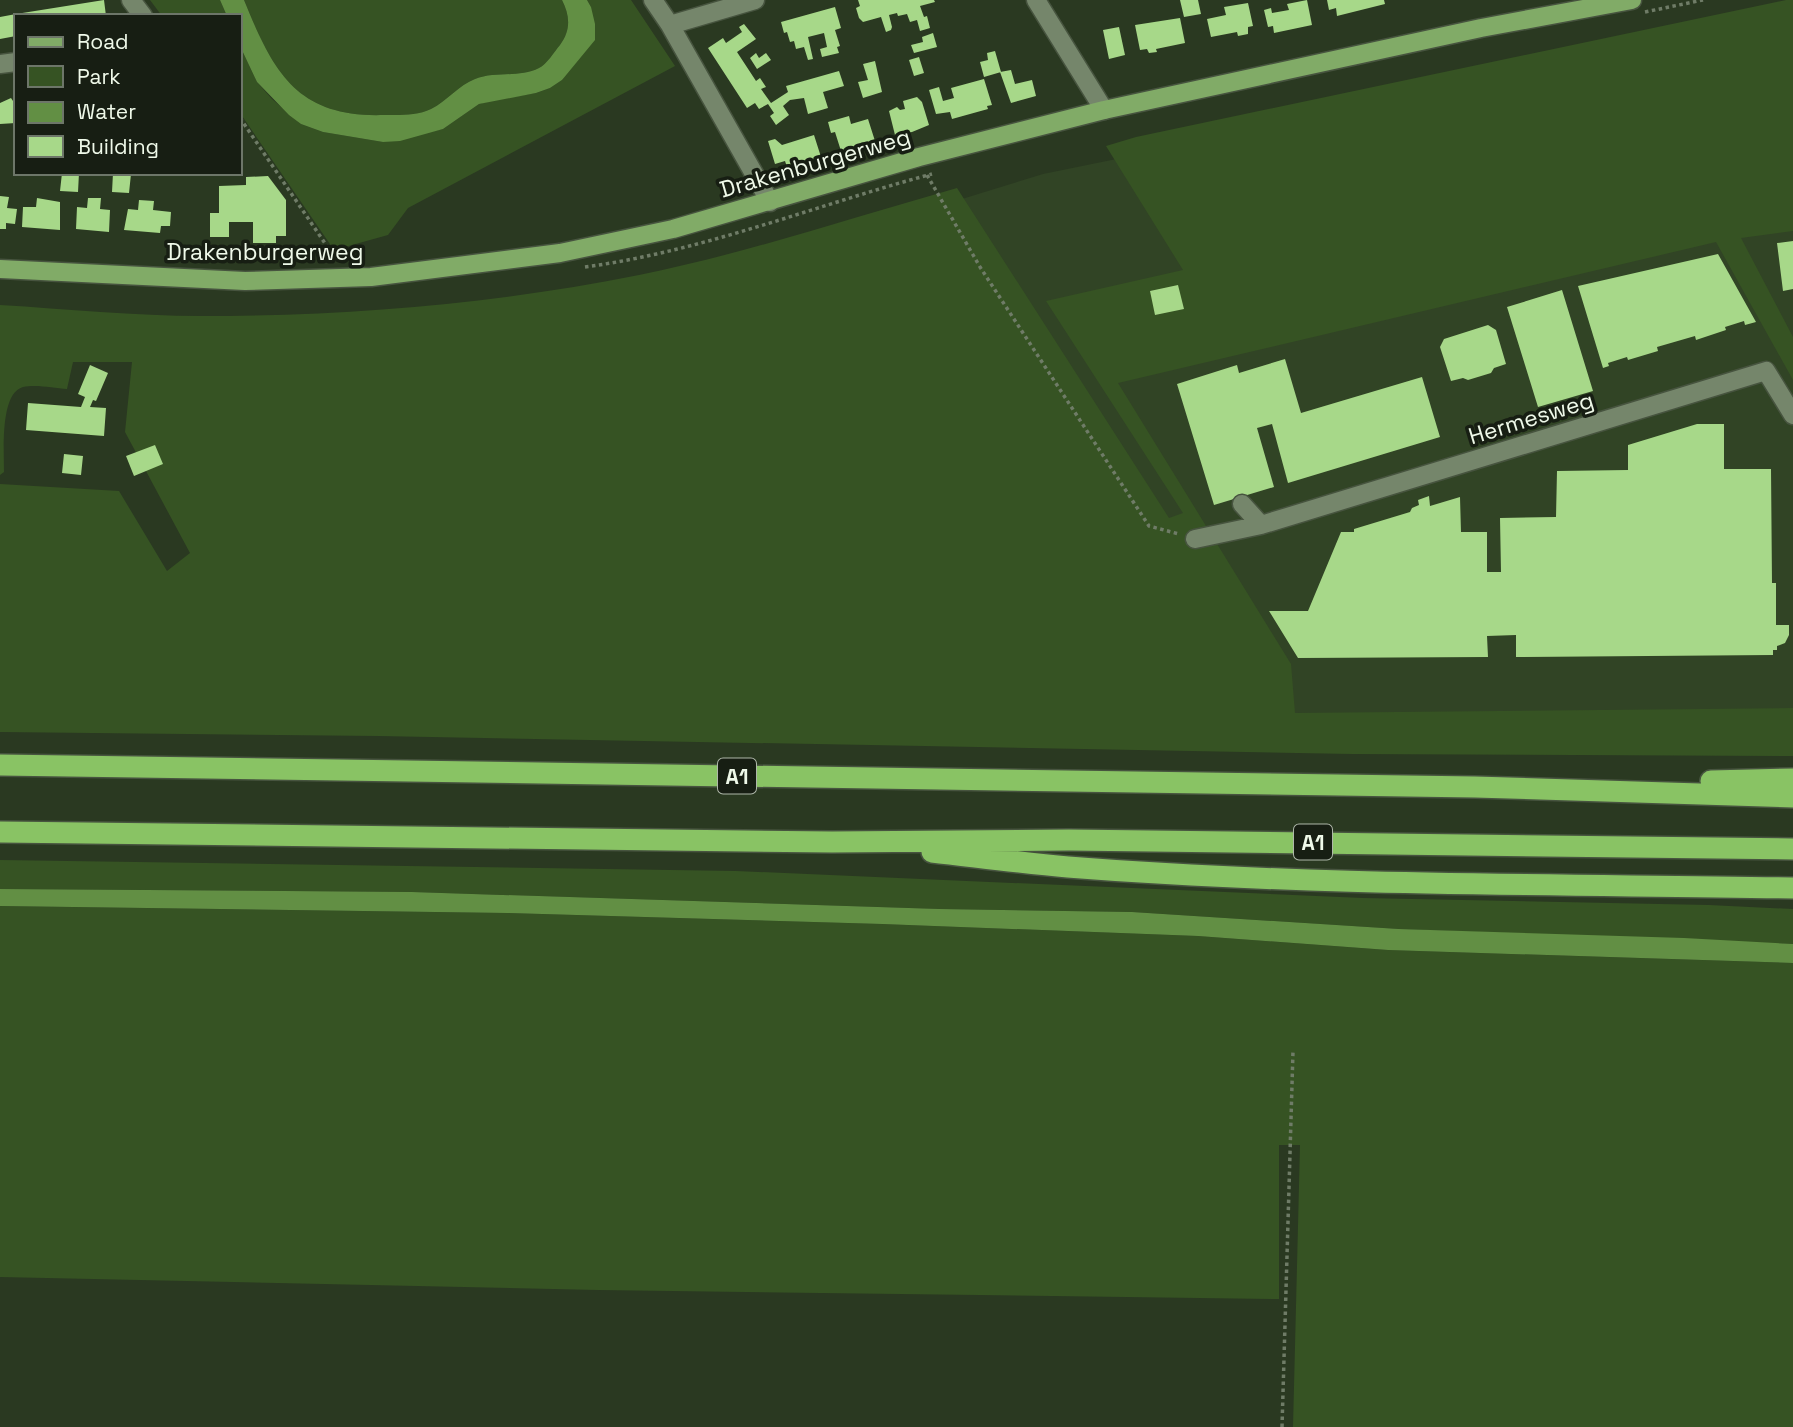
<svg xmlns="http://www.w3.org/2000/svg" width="1793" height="1427" font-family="'Space Grotesk',sans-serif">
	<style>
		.built { fill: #314425 }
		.green { fill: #365323 }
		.water { fill: #628f44 }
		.building { fill: #a7d889 }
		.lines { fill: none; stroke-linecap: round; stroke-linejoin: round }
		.minor-casing { stroke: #47543f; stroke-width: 21 }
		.major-casing { stroke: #47543f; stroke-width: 21 }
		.highway-casing { stroke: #47543f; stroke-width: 24 }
		.path { stroke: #6f7c67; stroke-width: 3.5; stroke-dasharray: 3.5 3.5; stroke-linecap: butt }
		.minor { stroke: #75866b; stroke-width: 18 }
		.major { stroke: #81ab67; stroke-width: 18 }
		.highway { stroke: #89c364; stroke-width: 21 }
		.labels { text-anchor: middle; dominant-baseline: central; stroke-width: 7; stroke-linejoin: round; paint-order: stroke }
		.shield { fill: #171e13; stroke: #aeb7a9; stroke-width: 2 }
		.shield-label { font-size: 21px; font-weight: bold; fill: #eff9e9 }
		.street-label { font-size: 23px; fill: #eff9e9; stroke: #171e13 }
	</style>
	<rect width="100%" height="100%" fill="#2a3921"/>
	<path class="built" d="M1793,21V726L1259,721L936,207L1043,174Z"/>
	<path class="green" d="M150,0H220L227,16H162Z
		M244,0H562C570,16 571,30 560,45C554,52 547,64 539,68C519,78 495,71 475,79C459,85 447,101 431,109C417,116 399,115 384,115C296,118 273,71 244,0Z
		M587,0H631L675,66L408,208L388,235L334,250L240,113V46L257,82L272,99L301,124L323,132L383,142L443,129L479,104L490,101L536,93L550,88L562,80L591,7Z
		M1786,0H1793V231L1741,238L1793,337V380L1716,242L1118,383L1291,664L1295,713L1793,708V756L1352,754L378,736L0,732V484L119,491L167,571L190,553L125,432L132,362H73L67,389C54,388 36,384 23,387C0,393 4,450 4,472L0,475V305C67,309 134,316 201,316C348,316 495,304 639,275C747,253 851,218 957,188L1169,518L1183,513L1046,301L1183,270L1106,146L1136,137Z
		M0,860L736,871L1363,898L1709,905L1793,909V944L1399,929L1132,912L940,909L412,892L0,889Z
		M0,906L507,913L882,924L1198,936L1388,950L1793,963V1427H1293L1300,1145H1279V1299L598,1290L0,1277Z"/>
	<path class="water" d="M220,0H244C273,71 296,118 384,115C399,115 417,116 431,109C447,101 459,85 475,79C495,71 519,78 539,68C547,64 554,52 560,45C571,30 570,16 562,0H587L591,7L595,24V40L562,80L550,88L536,93L479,104L443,129L400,141L383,142L323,132L301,124L289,115L257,82L240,46V16H227Z
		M0,889L412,892L940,909L1132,912L1399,929L1684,938L1793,944V963L1388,950L1198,936L882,924L507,913L0,906Z"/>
	<path class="building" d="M104,0L106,16H16V14Z
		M858,0H934L935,2L920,6L924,17L927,16L930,28L920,31L917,20L910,22L907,14L898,16L897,13L889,15L892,27L891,30L886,32L881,17L863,22L859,18L856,8L860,6Z
		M1180,0H1198L1201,14L1184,17Z
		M1307,0L1312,25L1274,33L1273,26L1268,27L1264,10L1271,8L1272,13L1289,10L1287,4Z
		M1327,0H1384L1385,4L1337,16L1336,8L1329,10Z
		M1248,3L1253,26L1248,27V34L1238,36L1237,32L1211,37L1207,19L1226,15L1224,7Z
		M835,7L841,28L835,30L840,46L837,47L839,53L822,57L820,49L827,47L824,33L808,37L813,59L808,60L804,47L796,49L794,41L790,42L787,32L784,33L781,22Z
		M16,14V36L0,39V17Z
		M1180,18L1185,43L1156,49L1157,52L1149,53L1147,49L1140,50L1135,25Z
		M744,24L756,39L737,52L756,81L760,78L766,87L761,89L771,103L788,92L786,86L839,71L844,86L823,92L828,108L808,114L804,98L790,100L783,106L789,115L776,125L770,116L774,113L768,104L759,109L755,103L747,108L708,48L723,38L726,43L742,32L739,27Z
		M1119,27L1125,55L1109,59L1103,30Z
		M933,33L937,47L914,53L911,45L923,42L922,37Z
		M995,51L1001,72L984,77L980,62L988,60L987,53Z
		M756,53L759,58L766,53L771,60L757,69L750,58Z
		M919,57L924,73L914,76L909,60Z
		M875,61L882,92L863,98L858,82L868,80L863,64Z
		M1011,70L1015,84L1032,80L1036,96L1011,103L1000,72Z
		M984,79L992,105L987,106L988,109L952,119L950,112L936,114L929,90L939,87L943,101L954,98L951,88Z
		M917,97L922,102L929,125L912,132L895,135L889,111L897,107L900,110L905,109L903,101Z
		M11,98L13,101H16V123L0,124V103Z
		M849,116L851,124L868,119L875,141L858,148L841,151L835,132L831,133L828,122Z
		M814,135L821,157L798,166V164L787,167L785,161L775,164L768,141L775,139L782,145Z
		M62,173H79L78,192L60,191Z
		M113,173L131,174L129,193L112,192Z
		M268,176L286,200V236H276V243H253V222H229V237H210V213H219V186L246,185V177Z
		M0,196L9,197L7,208L17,209L15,224L6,223V229H0Z
		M37,198L60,202V230L22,227L23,207H36Z
		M88,198H101L100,209L110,210L109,232L76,229L77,207L87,208Z
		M139,200L154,201L153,210L171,212L170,226H161L160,233L124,230L128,209L138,210Z
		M1793,241V289L1783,291L1777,243Z
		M1718,254L1756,322L1745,325L1744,321L1725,327L1726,330L1696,340L1695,336L1657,347L1658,351L1628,360L1627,357L1608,363L1609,366L1603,368L1578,286Z
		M1178,285L1184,309L1155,315L1150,291Z
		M1562,290L1593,391L1538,407L1507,307Z
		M1488,325L1496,330L1506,364L1494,368L1491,373L1468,380L1463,378L1451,381L1440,347L1444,339Z
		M1285,359L1301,413L1422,377L1440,437L1288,483L1272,424L1257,428L1274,487L1214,505L1177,384L1237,365L1239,373Z
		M90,365L108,373L96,401L93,400L90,407L106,408L104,436L26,430L28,403L81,407L85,397L78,394Z
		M1697,424H1724V469H1771L1772,583H1776V625H1789V635L1785,643L1777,646V650H1773V655L1516,657V635L1487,636L1488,657L1298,658L1269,611H1308L1341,532H1354V529L1410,512L1412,508L1419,505L1418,500L1429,496L1430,506L1460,497L1461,532H1487V572H1501L1500,518L1556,517L1557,471L1628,470V445Z
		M155,445L163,464L134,476L126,456Z
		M64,454L83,456L81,475L62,473Z"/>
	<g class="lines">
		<defs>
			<path id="minor" d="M131,0L143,16
				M653,0L670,25L770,202
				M1036,0L1104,110
				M670,25L755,0
				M0,64L16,62
				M1242,504L1261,525
				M1195,539L1261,525L1766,371L1793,415"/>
			<path id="major" d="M0,269L245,281L371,277L560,253L673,229L919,157L1104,110L1481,28L1632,0"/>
			<path id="highway" d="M0,765L1475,787L1793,797
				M1711,781L1793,779
				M0,832L832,842L1069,840L1793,849
				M932,852C977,857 1023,863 1068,867C1309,886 1552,884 1793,888"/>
		</defs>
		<use href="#minor" class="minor-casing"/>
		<use href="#major" class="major-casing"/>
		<use href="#highway" class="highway-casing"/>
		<path class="path" d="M1645,12L1703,0
			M240,118L337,261
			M927,175L980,267L1149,526L1179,534
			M585,267C704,251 816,205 932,174
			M1282,1427L1293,1051"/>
		<use href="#minor" class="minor"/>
		<use href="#major" class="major"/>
		<use href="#highway" class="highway"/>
	</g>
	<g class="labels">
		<g class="shield">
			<rect x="718" y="758.5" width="38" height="35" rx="5"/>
			<rect x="1294" y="824.5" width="38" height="35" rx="5"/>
		</g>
		<g class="shield-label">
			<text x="737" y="776">A1</text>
			<text x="1313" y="842">A1</text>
		</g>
		<g class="street-label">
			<text transform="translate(815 163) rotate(-16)">Drakenburgerweg</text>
			<text x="265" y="252">Drakenburgerweg</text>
			<text transform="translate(1531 418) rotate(-17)">Hermesweg</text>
		</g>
	</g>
	<rect x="14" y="14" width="228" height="161" fill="#171e13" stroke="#6d7669" stroke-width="2"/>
	<rect x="28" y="37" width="35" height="10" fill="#81ab67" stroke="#6d7669" stroke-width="2"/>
	<text x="77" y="49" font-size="21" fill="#eff9e9">Road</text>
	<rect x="28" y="66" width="35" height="21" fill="#365323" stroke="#6d7669" stroke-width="2"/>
	<text x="77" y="84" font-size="21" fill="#eff9e9">Park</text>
	<rect x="28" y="102" width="35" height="21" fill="#628f44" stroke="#6d7669" stroke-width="2"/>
	<text x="77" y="119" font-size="21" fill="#eff9e9">Water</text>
	<rect x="28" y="136" width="35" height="21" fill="#a7d889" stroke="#6d7669" stroke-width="2"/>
	<text x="77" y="154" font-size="21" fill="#eff9e9">Building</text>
</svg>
